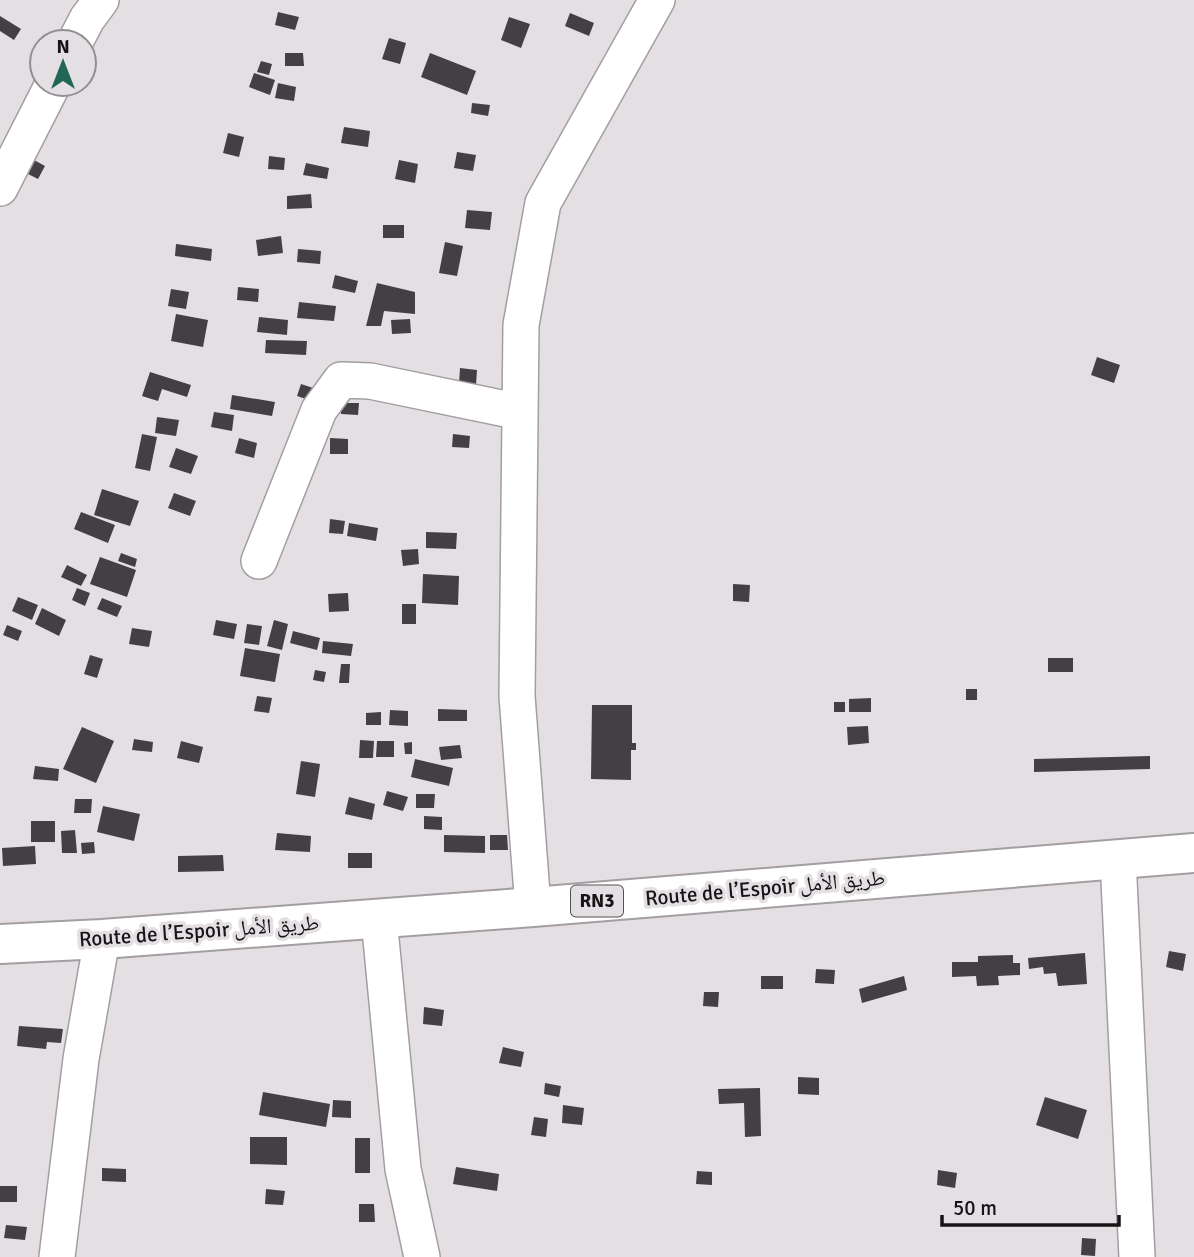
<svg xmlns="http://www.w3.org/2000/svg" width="1194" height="1257" font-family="Signika,'Noto Naskh Arabic',sans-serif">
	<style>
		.building { fill: #424045 }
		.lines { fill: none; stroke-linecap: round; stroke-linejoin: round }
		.minor-casing { stroke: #a39ea2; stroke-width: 38 }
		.highway-casing { stroke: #a39ea2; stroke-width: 42 }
		.minor { stroke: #fff; stroke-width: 35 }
		.highway { stroke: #fff; stroke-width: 38 }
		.labels { text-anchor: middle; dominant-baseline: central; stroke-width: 7; stroke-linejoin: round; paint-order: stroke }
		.shield { fill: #e4dfe3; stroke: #545154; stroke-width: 2 }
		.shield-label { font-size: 19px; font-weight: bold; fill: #161416 }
		.street-label { font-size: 21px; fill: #161416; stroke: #e4dfe3 }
	</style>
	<rect width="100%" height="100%" fill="#e4dfe3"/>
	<path class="building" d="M278,12L299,17L295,30L275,25Z
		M570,13L594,23L589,36L565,26Z
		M0,16L21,29L14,40L0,31Z
		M509,17L530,24L521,48L501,40Z
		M389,38L406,43L400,64L382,59Z
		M285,53H303L304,66H285Z
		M430,53L476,71L467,95L421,77Z
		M261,61L272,64L269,75L257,72Z
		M254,73L275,80L270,95L249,87Z
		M278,83L296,87L294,101L275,98Z
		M472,103L490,105L488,116L471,113Z
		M344,127L370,131L368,147L341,143Z
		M228,133L244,137L239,157L223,153Z
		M457,152L476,155L473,171L454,168Z
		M23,154L45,166L38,179L16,168Z
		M269,156L285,158L284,170L268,169Z
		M399,160L418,164L415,183L395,179Z
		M306,163L329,168L327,179L303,175Z
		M311,194L312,208L287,209V196Z
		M467,210L492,212L490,230L465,228Z
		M383,225H404V238H383Z
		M281,236L283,253L258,256L256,240Z
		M445,242L463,246L457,276L439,273Z
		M176,244L212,249L211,261L175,256Z
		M298,249L321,251L320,264L297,262Z
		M335,275L358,281L355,293L332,288Z
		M377,283L415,292V314L384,311L381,326H366Z
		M238,287L259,289L258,302L237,300Z
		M171,289L189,292L186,309L168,306Z
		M299,302L336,306L334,321L297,318Z
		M176,314L208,320L203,347L171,341Z
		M259,317L288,320L287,335L257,332Z
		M410,319L411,333L392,334L391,320Z
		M266,340L307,341L306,355L265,353Z
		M1097,357L1120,365L1114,383L1091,375Z
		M460,368L477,370L476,385L459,384Z
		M150,372L191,385L187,397L162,389L158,401L142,396Z
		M301,384L319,390L315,402L297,396Z
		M232,395L275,402L272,416L230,409Z
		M341,403H359L358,415L341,414Z
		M214,412L234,415L232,431L211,427Z
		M157,417L179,420L176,436L155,433Z
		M142,434L157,437L150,471L135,468Z
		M453,434L470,436L469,448L452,447Z
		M239,438L257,443L254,458L235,453Z
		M330,438L348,439V454H330Z
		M176,448L198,456L191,474L169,467Z
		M102,489L139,501L130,526L94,515Z
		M174,493L196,501L190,516L168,508Z
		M81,512L115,525L108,543L74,529Z
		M330,519L345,521L343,534L329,533Z
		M349,523L378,528L376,541L347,536Z
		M426,532L457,533L456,549L426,548Z
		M418,549L419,564L403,566L401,550Z
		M121,553L137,559L135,567L118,561Z
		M100,557L136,570L127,597L90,584Z
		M67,565L87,575L81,586L61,577Z
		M423,574L459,576L458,605L422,603Z
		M733,584L750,585L749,602L733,601Z
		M77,588L90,593L85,606L72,600Z
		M348,593L349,611L329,612L328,594Z
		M18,597L38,605L32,620L12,611Z
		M102,598L122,606L117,617L97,609Z
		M402,604H416V624H402Z
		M42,608L66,620L59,636L35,624Z
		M216,620L237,624L234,639L213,635Z
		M274,620L288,624L282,650L267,646Z
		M247,624L262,626L259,645L244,643Z
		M7,625L22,631L18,641L3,635Z
		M132,628L152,631L149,647L129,644Z
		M293,631L320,638L317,650L290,643Z
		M323,641L353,644L351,656L322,653Z
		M245,648L280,654L275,682L240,676Z
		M90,655L103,659L97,678L84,674Z
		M1048,658H1073V672H1048Z
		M341,664H350L349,683H339Z
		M315,670L326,672L324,682L313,680Z
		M966,689H977V700H966Z
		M257,696L272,698L269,713L254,711Z
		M871,698V712H849V699Z
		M834,702H845V712H834Z
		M592,705H632V743H636V750H631V780L591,779Z
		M438,709L467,710V721H438Z
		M390,710L408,711V726L389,725Z
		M381,712V725H366V713Z
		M868,726L869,743L848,745L847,727Z
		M82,727L114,741L96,783L63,769Z
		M134,739L153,742L152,752L132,750Z
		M360,740L374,741L373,758H359Z
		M181,741L203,747L199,763L177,758Z
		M377,741H394V757H376Z
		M412,742V754H405L404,743Z
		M460,745L462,758L441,760L439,747Z
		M1150,756V769L1034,772V759Z
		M415,759L453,768L449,786L411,777Z
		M301,761L320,764L315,797L296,794Z
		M35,766L59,769L58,781L33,779Z
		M387,791L408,797L403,811L383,805Z
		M416,794H435L434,808H416Z
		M349,797L375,804L372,820L345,814Z
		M75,799H92L91,813H74Z
		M103,806L140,814L134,841L97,832Z
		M424,816L442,817V830L424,829Z
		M31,821H55V842H31Z
		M75,830L77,853H62L61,831Z
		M277,833L311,836L310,852L275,850Z
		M444,835L485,836V853L444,852Z
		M490,835H507L508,850H490Z
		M94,842L95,853L82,854L81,843Z
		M35,846L36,864L3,866L2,848Z
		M348,853H372V868H348Z
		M223,855L224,871L178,872V856Z
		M1169,951L1186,954L1183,971L1166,967Z
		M1085,953L1087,984L1058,986L1056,973L1044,974L1043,967L1029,969L1028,958Z
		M1013,955V963H1020V975L998,976L999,985L977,986L976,976L952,977V962H978V956Z
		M816,969L835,970L834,984L815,983Z
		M761,976H783V989H761Z
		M904,976L907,990L862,1003L859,989Z
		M704,992H719L718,1007L703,1006Z
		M424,1007L444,1010L442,1026L423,1024Z
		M19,1026L63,1029L61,1043L47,1042L46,1049L17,1046Z
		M503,1047L524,1052L521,1067L499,1063Z
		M798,1077L819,1078V1095L798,1094Z
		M545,1083L561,1086L559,1097L544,1094Z
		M760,1088L761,1136L745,1137L744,1103L719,1104L718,1089Z
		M263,1092L330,1104L326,1127L259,1115Z
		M1045,1097L1087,1110L1078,1139L1036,1125Z
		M333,1100L351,1101V1118L332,1117Z
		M563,1105L584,1108L582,1125L562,1123Z
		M534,1117L548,1119L546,1137L531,1135Z
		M250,1137H287V1165L250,1164Z
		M355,1138H370V1173H355Z
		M456,1167L499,1174L497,1191L453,1184Z
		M102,1168L126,1169V1182L102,1181Z
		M938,1170L957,1173L955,1188L937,1185Z
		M697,1171L712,1172V1185L696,1184Z
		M0,1186H17V1202H0Z
		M266,1189L285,1191L283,1205L265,1204Z
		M359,1204H374L375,1222H359Z
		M6,1225L27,1227L25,1240L4,1238Z
		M1082,1238L1096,1239L1095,1256L1081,1255Z"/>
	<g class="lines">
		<defs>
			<path id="minor" d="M75,42L87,19L101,0
				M0,188L53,84
				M259,561L319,410L341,380L370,381L520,412
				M1118,859L1137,1257
				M533,907L517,696L521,325L543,203L657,0
				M379,918L403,1169L422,1257
				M57,1257L81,1059L102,939"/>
			<path id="highway" d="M0,944L102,939L533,907L1194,853"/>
		</defs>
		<use href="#minor" class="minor-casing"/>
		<use href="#highway" class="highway-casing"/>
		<use href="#minor" class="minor"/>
		<use href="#highway" class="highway"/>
	</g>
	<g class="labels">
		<rect class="shield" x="571" y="885.5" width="52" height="31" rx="5"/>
		<g class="shield-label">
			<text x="597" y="901">RN3</text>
		</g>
		<g class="street-label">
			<text transform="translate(765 888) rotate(-5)">Route de l’Espoir طريق الأمل</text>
			<text transform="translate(199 931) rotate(-4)">Route de l’Espoir طريق الأمل</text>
		</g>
	</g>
	<g transform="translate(63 63)"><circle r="33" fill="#e4dfe3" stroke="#928e91" stroke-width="2"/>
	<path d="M0-5L12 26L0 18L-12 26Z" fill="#226658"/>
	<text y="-10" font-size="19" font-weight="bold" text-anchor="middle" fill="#161416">N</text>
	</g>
	<path d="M942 1215v10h177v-10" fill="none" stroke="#161416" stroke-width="3.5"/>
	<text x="953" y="1215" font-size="21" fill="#161416" stroke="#e4dfe3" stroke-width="5" paint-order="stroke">50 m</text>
</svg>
